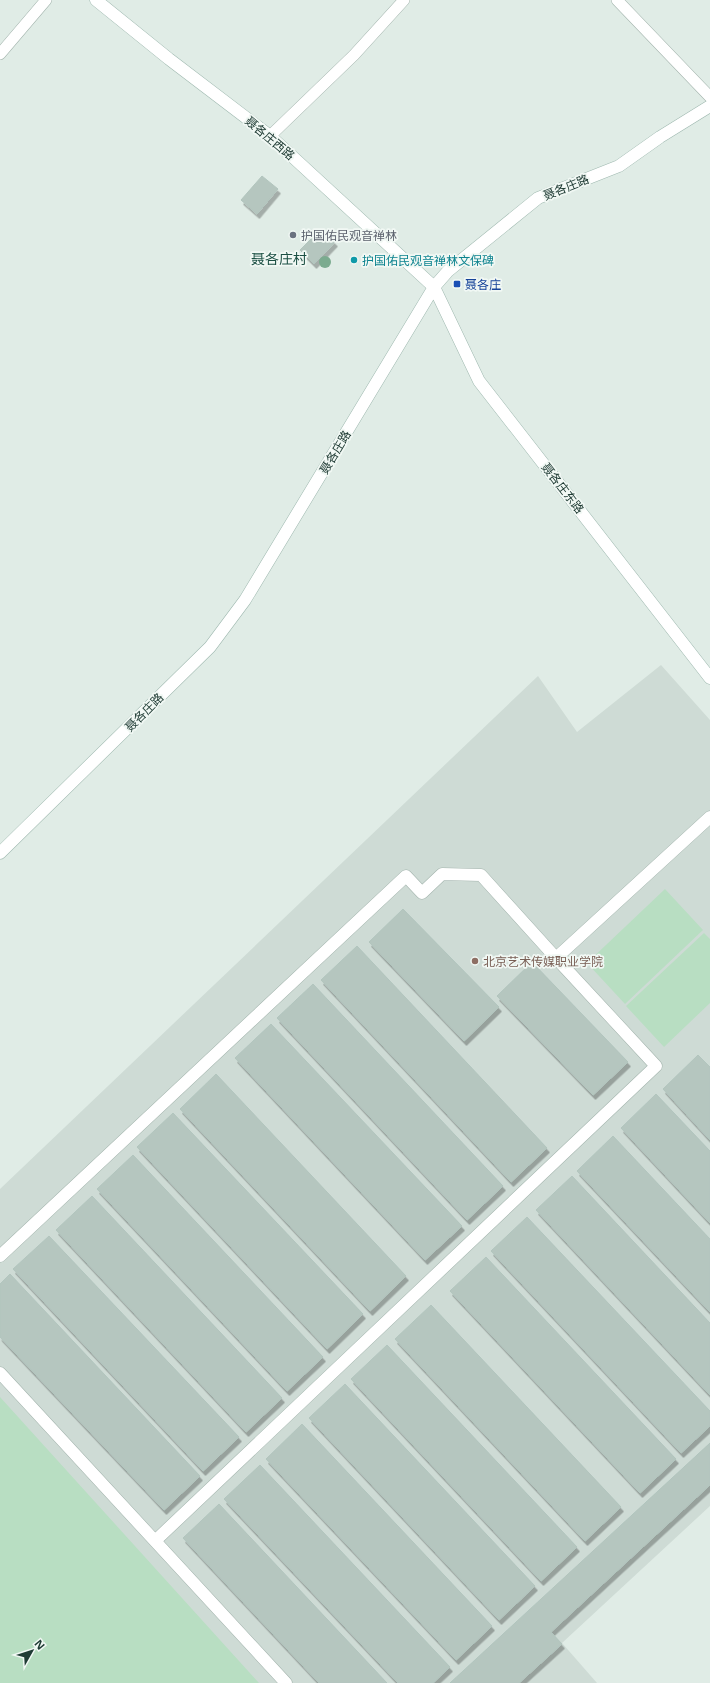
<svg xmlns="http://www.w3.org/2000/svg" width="710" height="1683" font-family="'Open Sans','Noto Sans SC',sans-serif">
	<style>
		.built { fill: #cedbd5 }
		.green { fill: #b8dec2 }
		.building { fill: #b5c6bf; stroke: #b2c5be; filter: url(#shadow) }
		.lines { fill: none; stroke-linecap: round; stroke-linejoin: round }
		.lane-casing { stroke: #a3b4ad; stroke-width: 12 }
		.street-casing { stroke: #a3b4ad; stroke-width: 13 }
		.secondary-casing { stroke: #9eb8af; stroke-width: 13 }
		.lane { stroke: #fff; stroke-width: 11 }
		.street { stroke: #fff; stroke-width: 12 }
		.secondary { stroke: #fff; stroke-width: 12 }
		.tree { fill: #7bab8f }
		.worship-dot { fill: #6b7280; stroke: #f1f8f4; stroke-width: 1.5 }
		.culture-dot { fill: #0f9aa8; stroke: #f1f8f4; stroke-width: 1.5 }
		.transit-dot { fill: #1a4fb4; stroke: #f1f8f4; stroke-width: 1.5 }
		.education-dot { fill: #8d6e63; stroke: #f1f8f4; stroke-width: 1.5 }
		.labels { text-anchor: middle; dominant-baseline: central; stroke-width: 3.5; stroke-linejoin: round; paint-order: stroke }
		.street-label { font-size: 12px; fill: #203c35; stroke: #f1f8f4 }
		.worship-label { font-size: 12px; fill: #5b616d; stroke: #f1f8f4; text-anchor: start }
		.culture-label { font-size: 12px; fill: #0d838f; stroke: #f1f8f4; text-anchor: start }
		.transit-label { font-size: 12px; fill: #164399; stroke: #f1f8f4; text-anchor: start }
		.education-label { font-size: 12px; fill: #785e54; stroke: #f1f8f4; text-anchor: start }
		.quarter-label { font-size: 14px; fill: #1b4f43; stroke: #f1f8f4 }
	</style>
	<defs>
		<filter id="shadow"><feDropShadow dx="2.5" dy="4.5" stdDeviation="0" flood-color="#0004"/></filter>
	</defs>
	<rect width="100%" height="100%" fill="#e0ece6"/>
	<path class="built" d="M661,665L710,720V1506L562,1643L597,1683H0V1189L538,676L577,732Z"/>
	<path class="green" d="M665,889L703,930L625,1004L587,963Z
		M704,933L710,939V1003L664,1047L626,1006Z
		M0,1397L259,1683H0Z"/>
	<path class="building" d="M262,176L278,189L257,214L241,200Z
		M321,229L335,242L314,264L300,250Z
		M403,909L499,1007L464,1041L369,942Z
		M357,946L547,1148L511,1182L321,980Z
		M532,962L628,1062L593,1095L497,996Z
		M313,984L503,1186L467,1220L277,1018Z
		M271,1024L462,1226L425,1260L235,1058Z
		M698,1055L710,1067V1140L663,1089Z
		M216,1074L406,1276L370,1311L180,1109Z
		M656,1094L710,1151V1223L621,1128Z
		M173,1113L363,1314L327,1349L137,1147Z
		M613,1136L710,1239V1312L577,1171Z
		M133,1155L323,1357L287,1391L97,1189Z
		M572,1176L710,1323V1395L536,1210Z
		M92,1196L282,1398L246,1432L56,1230Z
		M527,1217L710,1411V1426L681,1453L491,1251Z
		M49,1236L239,1437L203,1471L13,1269Z
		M486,1257L676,1459L640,1493L450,1291Z
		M10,1274L200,1476L164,1510L0,1337V1284Z
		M431,1305L621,1507L585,1541L395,1339Z
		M387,1345L577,1547L541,1581L351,1379Z
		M345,1384L535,1586L499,1620L309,1418Z
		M302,1424L492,1626L456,1660L266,1459Z
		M710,1443V1485L551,1632L562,1644L519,1683H450Z
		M260,1465L450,1667L433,1683H398L224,1499Z
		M219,1504L387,1683H319L183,1538Z"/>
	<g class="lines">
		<defs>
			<path id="lane" d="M617,0L710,97
				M0,54L46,0
				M270,136L354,55L404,0"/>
			<path id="street" d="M0,1256L406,876L422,893L442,874L481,875L556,958
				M0,1373L286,1683
				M155,1541L656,1066L556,958L710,817"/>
			<path id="secondary" d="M96,0L169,59L270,136L434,287L479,381L710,678
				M0,853L210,647L245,600L434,287L448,271L538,198L619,166L660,137L710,106"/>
		</defs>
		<use href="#lane" class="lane-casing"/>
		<use href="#street" class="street-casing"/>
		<use href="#secondary" class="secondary-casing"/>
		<use href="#lane" class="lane"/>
		<use href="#street" class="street"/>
		<use href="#secondary" class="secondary"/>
	</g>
	<circle class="tree" cx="325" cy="262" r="6"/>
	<circle class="worship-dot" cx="293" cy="235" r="4"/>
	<circle class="culture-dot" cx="354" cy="260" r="4"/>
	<rect class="transit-dot" x="453" y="280" width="8" height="8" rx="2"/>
	<circle class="education-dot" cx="475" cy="961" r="4"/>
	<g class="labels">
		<g class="street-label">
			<text transform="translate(270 138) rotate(40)">聂各庄西路</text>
			<text transform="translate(566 187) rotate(-22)">聂各庄路</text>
			<text transform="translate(335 452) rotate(-59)">聂各庄路</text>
			<text transform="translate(563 488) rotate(52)">聂各庄东路</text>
			<text transform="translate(144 712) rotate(-45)">聂各庄路</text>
		</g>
		<g class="worship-label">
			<text x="301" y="235">护国佑民观音禅林</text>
		</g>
		<g class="culture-label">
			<text x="362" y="260">护国佑民观音禅林文保碑</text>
		</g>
		<g class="transit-label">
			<text x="465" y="284">聂各庄</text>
		</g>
		<g class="education-label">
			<text x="483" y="961">北京艺术传媒职业学院</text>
		</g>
		<g class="quarter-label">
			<text x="279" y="258">聂各庄村</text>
		</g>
	</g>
	<g transform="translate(32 1651) rotate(51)" stroke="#f1f8f4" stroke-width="3" paint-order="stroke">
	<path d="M0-3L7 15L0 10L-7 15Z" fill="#203c35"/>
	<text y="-6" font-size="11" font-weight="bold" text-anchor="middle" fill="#203c35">N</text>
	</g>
</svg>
